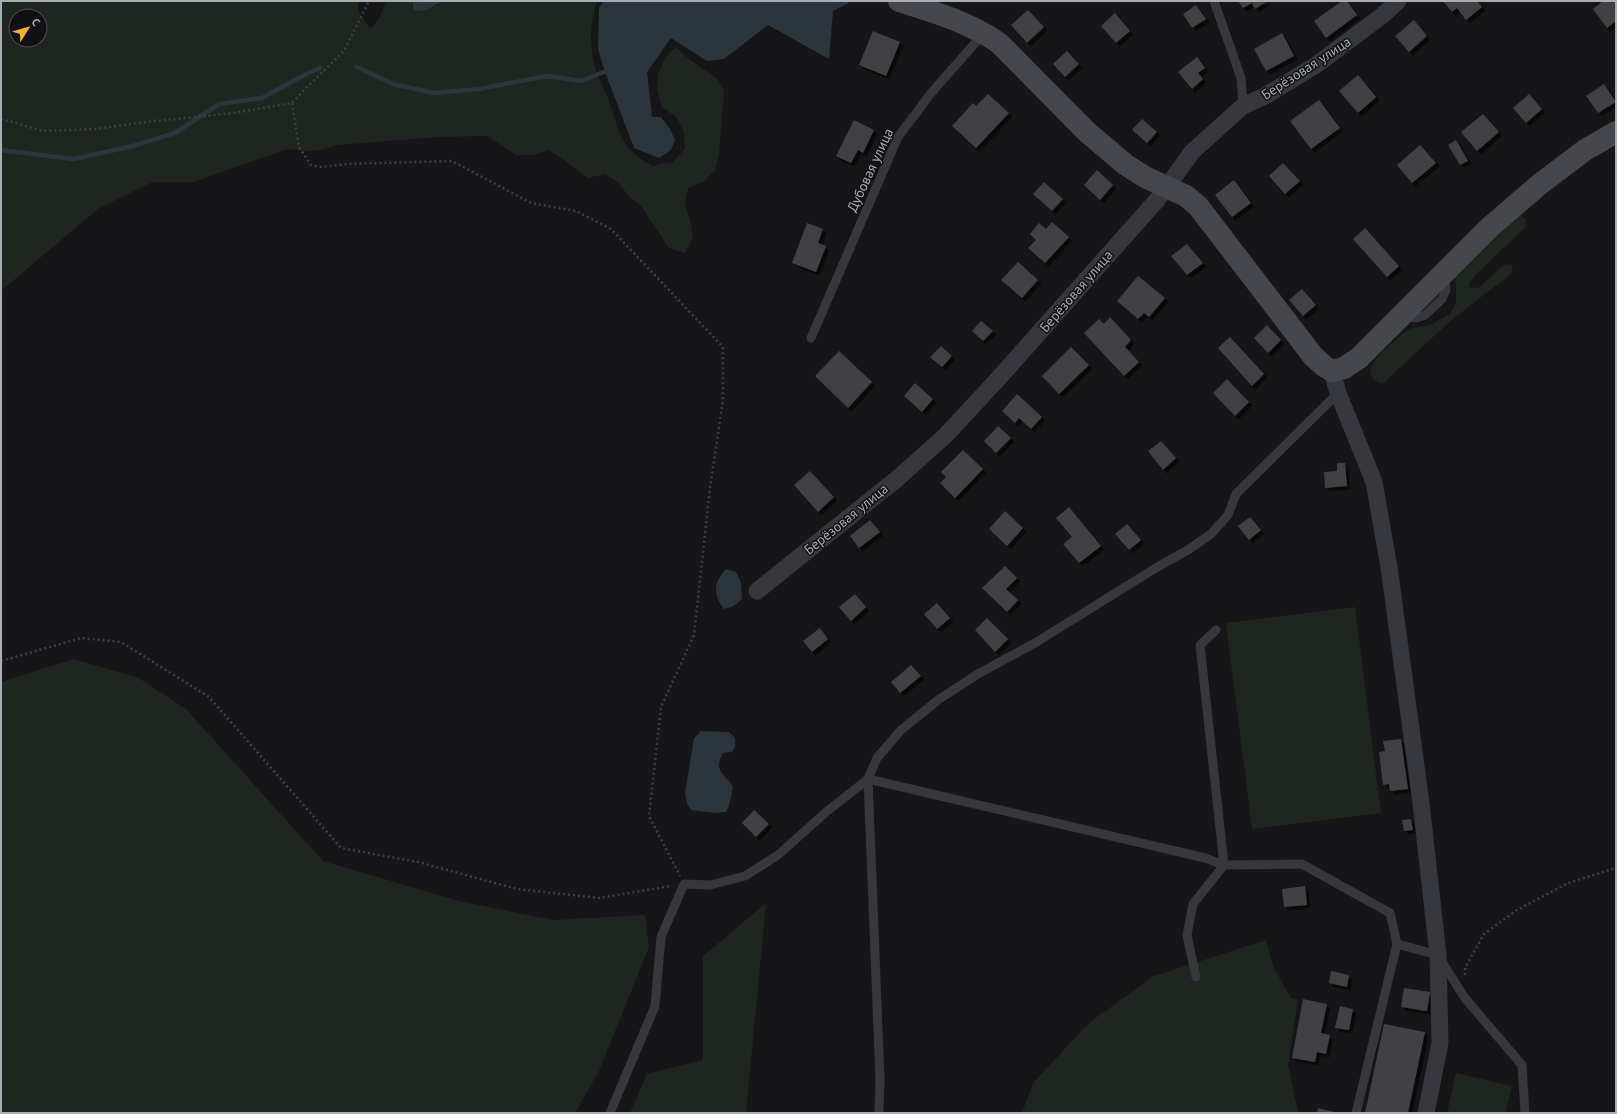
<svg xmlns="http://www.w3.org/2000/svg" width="1617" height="1114" font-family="'PT Sans',sans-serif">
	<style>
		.green { fill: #1e261f; fill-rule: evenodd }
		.water { fill: #2c353c }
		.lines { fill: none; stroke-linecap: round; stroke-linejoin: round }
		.stream { stroke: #2c353c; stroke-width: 4.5 }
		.building { fill: #404145; filter: url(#shadow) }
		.path { stroke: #3d3f44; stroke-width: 2.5; stroke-dasharray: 2 3; stroke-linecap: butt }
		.lane { stroke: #37383d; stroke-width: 9 }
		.street { stroke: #37383d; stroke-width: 17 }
		.secondary { stroke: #45474d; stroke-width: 22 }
		.labels { text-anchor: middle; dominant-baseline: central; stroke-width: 3; stroke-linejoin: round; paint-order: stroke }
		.street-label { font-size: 14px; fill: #a8adb8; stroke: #111113 }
	</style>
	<defs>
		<filter id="shadow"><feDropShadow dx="3.5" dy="3.5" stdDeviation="0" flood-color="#0009"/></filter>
	</defs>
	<rect width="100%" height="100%" fill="#161618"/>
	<path class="green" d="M1,1H358V10L370,29L379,19L386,1H413L414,10L432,8L442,1H597C590,22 589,46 595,67C598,78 604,88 608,98C620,131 618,148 653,166L669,162L672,163L685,149L684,132L676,117L662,107L657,90L658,74L665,58L676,47L689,59L716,78L724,91L719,155L715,170L704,181L688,188L685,204L690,220L693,237L685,253L669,248L641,206L628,195L619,183L605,174L588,178C574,169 563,158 549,150L533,155H516L487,136L439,137L337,145C318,152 308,152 288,149L193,182H153L99,208L1,291ZM16,16H40V40H16Z
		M1520,214L1526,220L1525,228L1477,273L1472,279L1469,287L1478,288L1505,264L1513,265L1511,274L1454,318L1382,384L1374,380L1370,373L1372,365L1382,351L1405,332L1413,328L1430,325L1450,314L1456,303V286L1455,278L1458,270Z
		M1355,607L1381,813L1252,829L1226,623Z
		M73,659L137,677L186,709L323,861L459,901L553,920L645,915L649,947L599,1071L575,1113H1V682Z
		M766,903L746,1113H630L647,1074L703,1060V956Z
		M1266,940L1274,968L1291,998L1298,1000L1288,1064L1298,1113H1022L1033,1083L1090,1022L1154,976Z
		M1456,1073L1512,1086L1506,1113H1447Z"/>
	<path class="water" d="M413,1H442C433,7 425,13 413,10Z
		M604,1H847L849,3L833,11L829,59L768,25L724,59L707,61L671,38L647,72L652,117H661L670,129L675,140L671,150L659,158L634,148L605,72L598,49L599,8Z
		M726,569L736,572L741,583L742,599L734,606L724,609C713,594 713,583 726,569Z
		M701,731L729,732L735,738V747L732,752L723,753C713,772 724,772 733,787L729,806L726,812L715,813L691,810L687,804L685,793L694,738Z"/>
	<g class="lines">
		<path class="stream" d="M357,67L393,84L434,93L479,89L547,76L581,81L609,70
			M1,150L73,159L133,146L175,133L219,104L262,98L306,74L320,68"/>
	</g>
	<path class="building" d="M1238,1H1268L1255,9L1252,3L1243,8Z
		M1342,1H1347L1357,15L1326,38L1314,21Z
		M1443,1H1477L1482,7L1466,20L1457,8L1452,12Z
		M1603,1L1616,2V21L1607,28L1593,9Z
		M1196,5L1206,19L1192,28L1183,14Z
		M1028,10L1044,27L1027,43L1011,25Z
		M1115,13L1130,31L1116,43L1101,26Z
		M1414,20L1427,36L1409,52L1395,36Z
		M873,31L900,42L886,76L859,65Z
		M1282,33L1294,56L1266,71L1254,49Z
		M1067,51L1079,64L1065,77L1053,64Z
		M1197,57L1205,68L1198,73L1203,79L1192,89L1178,72Z
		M1358,75L1376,97L1358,113L1339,91Z
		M1604,84L1616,102L1598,113L1586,96Z
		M988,94L1009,113L976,148L952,126L973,103L976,106Z
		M1529,94L1542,109L1526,123L1513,108Z
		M1319,100L1340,128L1311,149L1290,121Z
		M1483,114L1499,132L1477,151L1461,132Z
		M1142,119L1157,132L1147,143L1132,130Z
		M854,120L874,130L863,153L858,150L851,163L836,156Z
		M1456,140L1468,161L1460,165L1448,145Z
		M1420,145L1436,163L1412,183L1397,165Z
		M1283,163L1300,181L1285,194L1269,176Z
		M1097,170L1113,185L1100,200L1084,185Z
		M1234,180L1251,203L1232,217L1215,195Z
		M1044,182L1063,199L1052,211L1033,194Z
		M1052,222L1069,237L1045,263L1028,248L1036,240L1030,234L1039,223L1046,229Z
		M807,223L823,229L818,243L826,246L816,272L792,263Z
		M1365,228L1399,266L1387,277L1353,239Z
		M1187,244L1203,263L1187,275L1171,256Z
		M1018,262L1038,280L1022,298L1001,280Z
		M1138,276L1165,298L1149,317L1144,313L1138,319L1117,301Z
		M1302,289L1316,305L1303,316L1289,300Z
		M1110,317L1131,340L1125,347L1139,362L1124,376L1084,333L1099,319L1104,324Z
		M981,321L993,331L983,341L972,331Z
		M1267,325L1281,340L1268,353L1254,338Z
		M1230,337L1264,374L1252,386L1218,348Z
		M941,346L952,356L942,367L930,357Z
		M1071,347L1089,365L1059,394L1042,376Z
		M839,351L872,382L848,408L815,376Z
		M1227,379L1249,402L1235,416L1213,393Z
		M915,383L933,399L922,412L904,396Z
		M1017,394L1042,417L1031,429L1019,418L1015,423L1002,411Z
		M998,426L1011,438L996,453L984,441Z
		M1161,441L1176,458L1163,470L1148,451Z
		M963,450L983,469L955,498L940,483L946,477L941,472Z
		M1337,463H1345L1347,486L1325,488L1324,472L1337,471Z
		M810,471L834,497L818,512L794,485Z
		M1069,507L1101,546L1079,563L1063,544L1072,537L1056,518Z
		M1005,511L1023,528L1007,546L989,529Z
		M1250,517L1261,530L1249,540L1238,526Z
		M870,520L880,532L859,548L850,536Z
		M1127,524L1141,540L1129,550L1115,534Z
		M1005,566L1017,578L1006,589L1018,600L1007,612L982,588Z
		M855,594L866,607L851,621L839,607Z
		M937,603L950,618L937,629L924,614Z
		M987,618L1008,639L995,652L975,630Z
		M820,628L828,639L812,652L803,641Z
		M911,665L921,676L900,693L891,682Z
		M1401,739L1408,789L1390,791L1389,784L1383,785L1379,752L1385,751L1383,741Z
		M754,810L769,824L756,837L742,823Z
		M1411,819L1413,830L1404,831L1402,820Z
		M1305,886L1307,905L1284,907L1282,889Z
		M1331,971L1349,975L1347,987L1329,983Z
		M1404,988L1430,992L1427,1011L1401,1007Z
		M1303,999L1327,1004L1321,1033L1330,1035L1326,1054L1317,1052L1315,1062L1292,1058Z
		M1340,1006L1353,1009L1349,1030L1335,1028Z
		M1384,1024L1425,1032L1408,1113H1365Z
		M1318,1108L1334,1112V1113H1317Z"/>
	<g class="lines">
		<path class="path" d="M292,103L299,147L311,165L320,167L347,164L452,161L531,203L576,211L611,229L723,347V400L710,488L694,635L661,707L649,816L680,876
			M1,119L43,131L96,129L145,122L234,113L292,103L307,87L344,51L369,1
			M1,661L81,638L121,642L209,697L341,848L418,862L517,889L599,898L670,886
			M1465,975V968L1484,934L1517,910L1568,883L1616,868"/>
		<path class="lane" d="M1214,1L1241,78L1243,106
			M1403,317L1417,318L1425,315L1442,299L1446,290L1445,276
			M811,338L898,137L932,92L983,34
			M868,779L1205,858L1224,865L1302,864L1390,913L1397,944L1438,955L1464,997L1522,1065L1525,1113
			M1196,977L1187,935L1193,904L1224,865L1200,645L1216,630
			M610,1113L655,1006L661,937L684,884L710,885L745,876L778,855L825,813L868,779
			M879,1113L880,1079L868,779L877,758L901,730L938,700L978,674L1035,643L1159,566L1188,550L1211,534L1228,515L1236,494L1338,393
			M1356,1113L1397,944"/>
		<path class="street" d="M1332,371L1338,393L1374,482L1389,567L1421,803L1438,955L1440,1043L1426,1113
			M757,591L898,478L946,435L997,380L1157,200L1192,152L1243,106L1265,96L1316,65L1383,15L1398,1"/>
		<path class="secondary" d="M899,1C934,12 968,22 999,43L1087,132L1126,165L1145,177L1186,196L1198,206L1313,356L1324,366L1332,371L1344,368L1359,358L1490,227L1540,184L1585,150L1616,132"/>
	</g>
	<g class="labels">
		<g class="street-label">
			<text transform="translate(1306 68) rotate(-33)">Берёзовая улица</text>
			<text transform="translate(870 170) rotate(-65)">Дубовая улица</text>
			<text transform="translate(1076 291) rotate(-49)">Берёзовая улица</text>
			<text transform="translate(846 519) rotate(-39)">Берёзовая улица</text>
		</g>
	</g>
	<rect width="1617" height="1114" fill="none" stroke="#a8adb8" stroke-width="4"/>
	<g transform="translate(28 28) rotate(53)"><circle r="19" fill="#111113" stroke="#4d4f55"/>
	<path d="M0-3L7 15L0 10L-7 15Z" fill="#f2b134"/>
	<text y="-6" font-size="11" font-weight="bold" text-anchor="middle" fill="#a8adb8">С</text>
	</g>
</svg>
